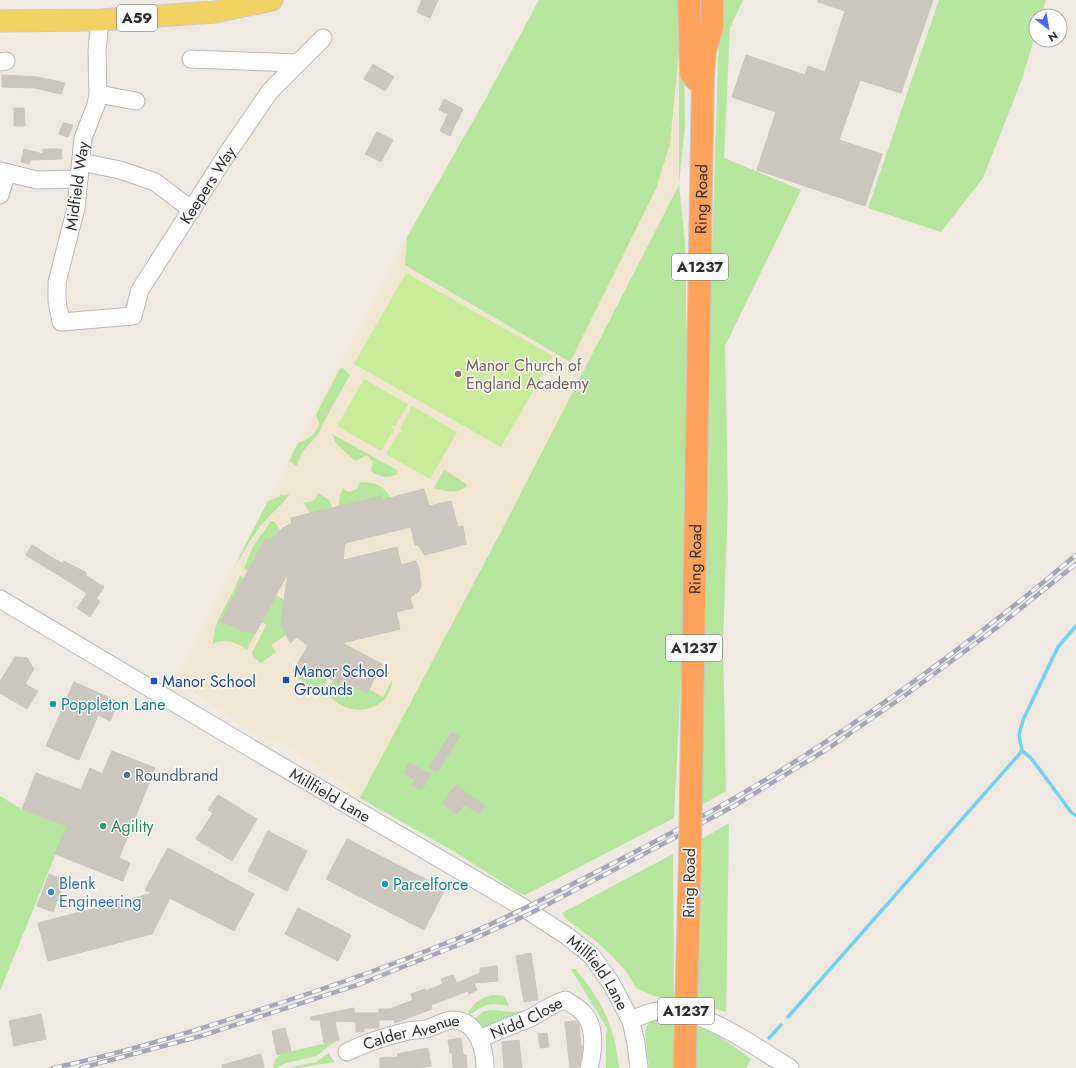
<svg xmlns="http://www.w3.org/2000/svg" width="1076" height="1068" font-family="Jost,sans-serif">
	<style>
		.education { fill: #f0e6d1 }
		.green { fill: #b6e59e; fill-rule: evenodd }
		.pitch { fill: #c9ec9a }
		.lines { fill: none; stroke-linecap: round; stroke-linejoin: round }
		.stream { stroke: #75cff0; stroke-width: 3.5 }
		.building { fill: #cbc7bf; stroke: #cbc5ba }
		.minor-casing { stroke: #b4b7c1; stroke-width: 19 }
		.major-casing { stroke: #c9c9c9; stroke-width: 23 }
		.highway-casing { stroke: #c9c9c9; stroke-width: 24 }
		.minor { stroke: #fff; stroke-width: 17 }
		.major { stroke: #f2d163; stroke-width: 21 }
		.highway { stroke: #ffa35c; stroke-width: 22 }
		.rail-casing { stroke: #a3a6b8; stroke-width: 4.5 }
		.rail { stroke: #fff; stroke-width: 3; stroke-dasharray: 9; stroke-linecap: butt }
		.highway-bridge-casing { stroke: #c9c9c9; stroke-width: 24; stroke-linecap: butt }
		.highway-bridge { stroke: #ffa35c; stroke-width: 22 }
		.education-dot { fill: #8d6e63; stroke: #fff; stroke-width: 1.5 }
		.transit-dot { fill: #1a4fb4; stroke: #fff; stroke-width: 1.5 }
		.culture-dot { fill: #0f9aa8; stroke: #fff; stroke-width: 1.5 }
		.service-dot { fill: #5c6f8a; stroke: #fff; stroke-width: 1.5 }
		.leisure-dot { fill: #2e9e5b; stroke: #fff; stroke-width: 1.5 }
		.shop-dot { fill: #3f7fe0; stroke: #fff; stroke-width: 1.5 }
		.labels { text-anchor: middle; dominant-baseline: central; stroke-width: 3; stroke-linejoin: round; paint-order: stroke }
		.shield { fill: #fff; stroke: #6d6d6d; stroke-width: 1 }
		.shield-label { font-size: 15px; font-weight: bold; fill: #2e2e2e }
		.street-label { font-size: 16px; fill: #2e2e2e; stroke: #fff }
		.education-label { font-size: 16px; fill: #785e54; stroke: #fff; text-anchor: start }
		.transit-label { font-size: 16px; fill: #164399; stroke: #fff; text-anchor: start }
		.culture-label { font-size: 16px; fill: #0d838f; stroke: #fff; text-anchor: start }
		.service-label { font-size: 16px; fill: #4e5e75; stroke: #fff; text-anchor: start }
		.leisure-label { font-size: 16px; fill: #27864d; stroke: #fff; text-anchor: start }
		.shop-label { font-size: 16px; fill: #366cbe; stroke: #fff; text-anchor: start }
	</style>
	<rect width="100%" height="100%" fill="#efe9e1"/>
	<path class="education" d="M539,0L679,43L680,184L505,524L360,798L342,783L274,738L256,736L187,688L175,683L199,632L407,237L485,100Z"/>
	<path class="green" d="M539,0H680L683,14L685,126L679,183L685,243L688,402L686,575L674,818L525,895L519,893L455,852L360,798L505,524L679,185V49L670,144L656,189L570,362L405,265L407,237L485,100ZM452,732L460,738L437,772ZM409,763L430,774L421,789L413,785L415,780L404,773ZM456,785L485,806L479,814L464,804L457,814L442,803Z
		M720,0H743L730,28L724,158L801,190L725,346L728,500L723,642L726,791L698,807L707,404Z
		M939,0H1046L1041,16H1036V33L1022,79L983,178L941,232L868,208Z
		M342,368L350,375L323,423C320,436 311,441 304,450C300,455 299,460 297,466L289,461L298,443C307,440 317,434 319,424C319,421 317,418 316,415L340,369Z
		M332,434L397,470V474C387,479 381,477 372,472L371,470L373,462L368,456H365L355,461L336,443Z
		M444,470L465,483L467,486C459,495 444,491 434,488Z
		M360,482C378,483 383,485 393,501L383,504L381,496L339,506L340,496L343,488L346,491C354,493 358,489 360,482Z
		M290,493C283,505 272,512 263,523C252,536 245,551 235,565L268,501L279,497L281,494L284,495Z
		M318,493L329,500L333,508L311,514L303,502C311,503 316,501 318,493Z
		M271,521H274L280,530L269,541L265,539L248,571L244,569L252,548Z
		M240,575L244,578L221,621L245,633L247,630L255,634L247,650C236,642 225,638 213,644C214,616 232,601 240,575Z
		M276,595L288,602L281,623L286,635L271,645L276,652L261,663L254,658L252,653L266,625L261,622Z
		M302,669L320,678L322,675L328,678L321,692L297,678Z
		M333,680H341L367,693L369,689L383,697L392,680C392,700 372,713 352,709C342,707 333,700 325,694Z
		M0,796L21,809L67,826L0,991Z
		M729,823L726,1012L697,1003V842Z
		M673,854L674,999L654,996L636,988L626,971L612,956L597,942L566,919L562,913Z
		M571,969H575C602,999 615,1028 619,1068H606V1034L608,1030Z
		M493,995L505,996L509,1006C499,1004 490,1002 480,1008C476,1010 474,1014 469,1014L468,1012C475,1002 482,997 493,995Z
		M493,1010L512,1012L531,1010L488,1028L481,1029L473,1020L484,1011Z
		M674,1016L673,1068H649L645,1032C649,1017 660,1017 674,1016Z
		M696,1024L719,1036L751,1059L746,1068H695Z
		M339,1040L330,1045L317,1056L286,1063L277,1068H273L275,1060L281,1054Z
		M330,1052V1056L335,1062L297,1068H288L316,1062Z"/>
	<path class="pitch" d="M406,273L553,356L501,447L354,364Z
		M364,379L408,404L395,426L392,425L391,427L394,429L381,451L337,426Z
		M412,406L457,432L430,479L386,454L399,432L401,433L402,430L400,429Z"/>
	<g class="lines">
		<path class="stream" d="M1022,751L1031,758L1071,812L1076,816
			M788,1017L1022,751L1019,735L1023,720L1058,647L1076,626
			M769,1038L781,1025"/>
	</g>
	<path class="building" d="M422,0H438L430,18L417,12Z
		M818,0H933L901,93L860,80L839,140L882,154L865,206L757,170L776,112L732,97L746,55L805,75L808,66L825,72L845,11L818,2Z
		M373,64L394,77L385,91L364,79Z
		M2,75L37,77L65,83L61,94L35,88L2,87Z
		M444,99L463,109L450,136L440,131L448,114L439,110Z
		M14,108H24L25,126H14Z
		M63,123L73,125L68,137L59,134Z
		M377,132L393,140L381,162L365,154Z
		M24,149L43,154V149H61L62,159L30,160L29,164L21,162Z
		M424,489L429,506L451,501L458,527L463,526L466,544L425,555L418,545H415L411,527L345,543L343,560L397,547L401,565L416,561L419,569L421,585L419,591L410,598L413,608L396,612L400,629L342,643L382,664L367,693L341,680L339,683L322,675L320,678L296,666L308,646L297,637L290,643L281,623L288,573L255,634L247,630L246,633L221,621L265,539L269,541L283,528L292,523L291,518L381,496L382,500Z
		M32,545L63,564L64,561L87,573L85,575L104,587L96,599L100,601L90,617L77,608L87,593L26,555Z
		M15,657L27,658L34,669L25,684L38,691L27,709L0,693V681Z
		M74,682L119,702L110,721L98,715L79,760L46,746Z
		M452,732L460,737L437,772L429,767Z
		M112,751L155,768L119,858L130,863L123,881L55,854L67,826L22,809L36,773L81,790L90,768L102,774Z
		M409,763L430,774L422,790L412,785L415,780L404,773Z
		M456,785L485,806L479,814L464,804L457,814L442,803Z
		M218,795L257,819L232,861L196,839L213,813L208,810Z
		M268,831L307,851L287,891L248,871Z
		M347,839L445,889L424,930L326,879Z
		M168,848L254,894L234,931L170,898L152,934L48,961L38,923L153,893L145,890Z
		M49,874L65,880L53,912L37,906Z
		M298,908L351,935L338,961L285,934Z
		M531,953L538,1000L524,1002L516,956Z
		M497,966L498,981L474,983L477,990L469,994L468,991L431,1005L432,1009L395,1023L394,1020H379V1009H390L413,1000L411,994L425,989L426,991L443,984L441,979L453,975L457,983L480,973V968Z
		M354,1008V1013H379V1028H364V1032H356V1022L335,1021L339,1040L324,1043L320,1020H311L310,1017Z
		M41,1014L46,1039L14,1046L9,1021Z
		M577,1021L579,1024L581,1046L582,1045V1054L579,1067L570,1068L565,1022Z
		M285,1028L291,1051L277,1055L272,1031Z
		M547,1033L549,1047L540,1048L538,1034Z
		M461,1038L463,1055H466L467,1068H453L452,1052L450,1053L448,1040Z
		M519,1040L522,1068H504L502,1042Z
		M428,1048L431,1066L420,1068H380V1058L398,1057L397,1054Z
		M261,1054L264,1068H222V1065Z"/>
	<g class="lines">
		<defs>
			<g id="minor">
				<path id="s1" d="M100,20L97,51L98,94L96,105L83,138L76,208L57,282V301L61,322L133,316L140,290L225,157L270,91L323,38"/>
				<path d="M191,59L297,63"/>
				<path d="M0,62L6,61"/>
				<path d="M98,94L136,101"/>
				<path d="M81,162L120,170L155,182L192,210"/>
				<path d="M0,171L37,180L79,179"/>
				<path d="M0,195L7,173"/>
				<path id="s2" d="M0,599L264,756L524,908L567,936L591,955L611,983L631,1021L636,1043L639,1068"/>
				<path d="M631,1021C640,1016 648,1012 657,1011C700,1005 755,1047 790,1068"/>
				<path id="s3" d="M480,1039C497,1030 515,1025 532,1017C543,1011 552,1004 565,1000C572,1004 580,1008 585,1015C596,1029 593,1052 589,1068"/>
				<path id="s4" d="M347,1052C367,1042 387,1036 408,1031C414,1030 420,1030 426,1029C435,1027 443,1020 453,1020C477,1020 485,1049 485,1068"/>
			</g>
			<path id="major" d="M0,21L100,20L215,12L272,0"/>
			<g id="highway">
				<path d="M689,0L691,73L695,79"/>
				<path id="s5" d="M691,787L703,75L705,51L712,27V0"/>
				<path d="M687,973L690,858"/>
				<path d="M685,1068V1050"/>
			</g>
		</defs>
		<use href="#minor" class="minor-casing"/>
		<use href="#major" class="major-casing"/>
		<use href="#highway" class="highway-casing"/>
		<use href="#minor" class="minor"/>
		<use href="#major" class="major"/>
		<use href="#highway" class="highway"/>
		<defs>
			<path id="rail" d="M53,1068C119,1054 185,1034 249,1013C325,989 399,963 473,932C513,915 553,894 592,874C639,850 686,826 731,800C851,731 970,644 1076,555
				M81,1068L201,1036L360,984L478,937L531,913L629,862L734,806L826,750L907,694L995,629L1076,564"/>
		</defs>
		<use href="#rail" class="rail-casing"/>
		<use href="#rail" class="rail"/>
		<defs>
			<path id="highway-bridge" d="M690,858L691,787
				M685,1050L687,973"/>
		</defs>
		<use href="#highway-bridge" class="highway-bridge-casing"/>
		<use href="#highway-bridge" class="highway-bridge"/>
	</g>
	<circle class="education-dot" cx="458" cy="374" r="4"/>
	<g class="transit-dot">
		<rect x="282" y="676" width="8" height="8" rx="2"/>
		<rect x="150" y="677" width="8" height="8" rx="2"/>
	</g>
	<g class="culture-dot">
		<circle cx="53" cy="704" r="4"/>
		<circle cx="385" cy="884" r="4"/>
	</g>
	<circle class="service-dot" cx="127" cy="775" r="4"/>
	<circle class="leisure-dot" cx="103" cy="826" r="4"/>
	<circle class="shop-dot" cx="51" cy="892" r="4"/>
	<g class="labels">
		<g class="shield">
			<rect x="117" y="5" width="40" height="26" rx="3"/>
			<rect x="672" y="254" width="56" height="26" rx="3"/>
			<rect x="666" y="635" width="56" height="26" rx="3"/>
			<rect x="658" y="998" width="56" height="26" rx="3"/>
		</g>
		<g class="shield-label">
			<text x="137" y="18">A59</text>
			<text x="700" y="267">A1237</text>
			<text x="694" y="648">A1237</text>
			<text x="686" y="1011">A1237</text>
		</g>
		<g class="street-label">
			<text stroke="none"><textPath href="#s1" startOffset="532">Keepers Way</textPath></text>
			<text transform="translate(77 186) rotate(-82)">Midfield Way</text>
			<text stroke="none"><textPath href="#s5" startOffset="588">Ring Road</textPath></text>
			<text stroke="none"><textPath href="#s5" startOffset="228">Ring Road</textPath></text>
			<text stroke="none"><textPath href="#s2" startOffset="384">Millfield Lane</textPath></text>
			<text transform="translate(689 883) rotate(-89)">Ring Road</text>
			<text stroke="none"><textPath href="#s2" startOffset="708">Millfield Lane</textPath></text>
			<text stroke="none"><textPath href="#s3" startOffset="51">Nidd Close</textPath></text>
			<text stroke="none"><textPath href="#s4" startOffset="68">Calder Avenue</textPath></text>
		</g>
		<g class="education-label">
			<text x="466" y="365">Manor Church of<tspan x="466" dy="18">England Academy</tspan></text>
		</g>
		<g class="transit-label">
			<text x="294" y="671">Manor School<tspan x="294" dy="18">Grounds</tspan></text>
			<text x="162" y="681">Manor School</text>
		</g>
		<g class="culture-label">
			<text x="61" y="704">Poppleton Lane</text>
			<text x="393" y="884">Parcelforce</text>
		</g>
		<g class="service-label">
			<text x="135" y="775">Roundbrand</text>
		</g>
		<g class="leisure-label">
			<text x="111" y="826">Agility</text>
		</g>
		<g class="shop-label">
			<text x="59" y="883">Blenk<tspan x="59" dy="18">Engineering</tspan></text>
		</g>
	</g>
	<g transform="translate(1048 28) rotate(149)"><circle r="19" fill="#ffffff" stroke="#ababab"/>
	<path d="M0-3L7 15L0 10L-7 15Z" fill="#4264fb"/>
	<text y="-6" font-size="11" font-weight="bold" text-anchor="middle" fill="#2e2e2e">N</text>
	</g>
</svg>
